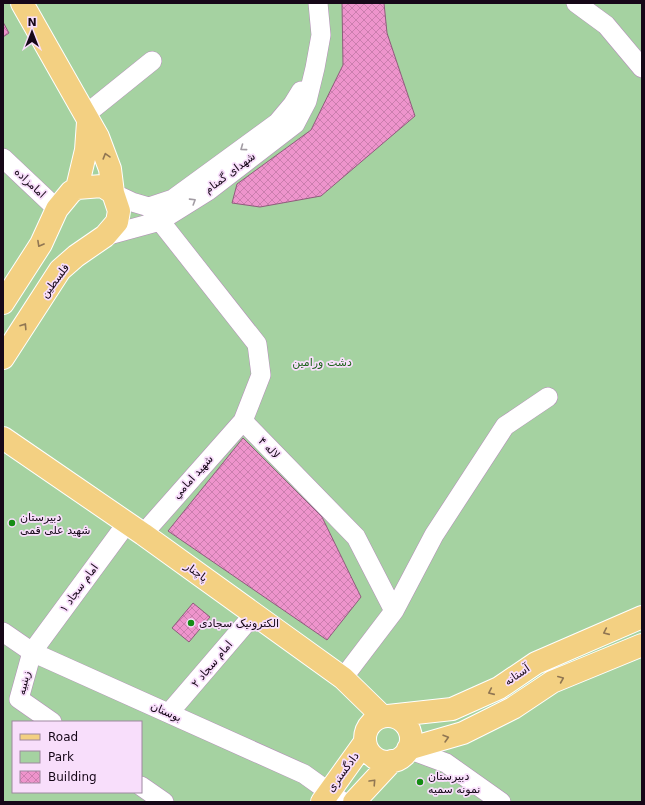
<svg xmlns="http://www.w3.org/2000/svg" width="645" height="805" font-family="'DejaVu Sans',Vazirmatn,sans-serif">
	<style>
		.park { fill: #a5d2a1; fill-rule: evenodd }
		.building { fill: url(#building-cross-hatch); stroke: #8f5c7c }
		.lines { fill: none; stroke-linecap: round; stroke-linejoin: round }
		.minor-casing { stroke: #b48cb9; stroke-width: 20 }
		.major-casing { stroke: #fff; stroke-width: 24 }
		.minor { stroke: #fff; stroke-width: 19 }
		.major { stroke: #f3d082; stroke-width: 22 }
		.oneway { stroke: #a29ca3 }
		.oneway2 { stroke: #907652 }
		.poi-dot { fill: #158c14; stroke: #f8defb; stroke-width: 1.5 }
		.labels { text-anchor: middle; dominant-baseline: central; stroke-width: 3.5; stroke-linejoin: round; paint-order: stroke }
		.street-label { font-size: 11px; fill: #160718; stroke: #f8defb }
		.park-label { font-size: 11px; fill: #1f651d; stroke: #f8defb }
		.poi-label { font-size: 11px; fill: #160718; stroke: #f8defb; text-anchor: start }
	</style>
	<defs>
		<pattern id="building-cross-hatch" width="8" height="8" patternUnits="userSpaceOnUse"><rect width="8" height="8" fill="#ee94cc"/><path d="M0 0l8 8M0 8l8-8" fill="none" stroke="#cb7eae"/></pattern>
	</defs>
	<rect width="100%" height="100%" fill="#f4cafa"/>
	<path class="park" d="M3,3H642V802H3ZM13,722H141V792H13Z"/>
	<path class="building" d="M342,3H384L387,33L415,116L321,196L260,207L232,203L237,184L311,130L343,65Z
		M3,22L9,33L3,37Z
		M243,438L322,517L361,597L327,640L168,531Z
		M193,603L210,617L189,642L172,628Z"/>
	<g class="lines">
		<defs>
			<path id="minor" d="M576,3L606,25L642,68
				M85,115L152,61
				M3,158L57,209
				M113,193L132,202L149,207L173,199L277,123L293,104L301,91
				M149,207L257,344L261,375L243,421L356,537L394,611L343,678
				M105,236L160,221L208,191L295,124L307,101L315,68L321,35L318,3
				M143,534L243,421
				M394,611L434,535L505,426L548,397
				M3,632L32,652L304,774L343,802
				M169,713L254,614
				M52,722L19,699L32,652L127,523
				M408,749L446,763L501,802
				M141,786L164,802"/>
			<path id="major" d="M22,3L98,137L110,169L113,193
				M77,188L86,150L88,122
				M3,303L41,244L57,209L71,192L77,188L102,186L113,193L119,211L117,222L105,236L76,256L60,270L3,358
				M3,438L143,534L343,678L382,716
				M388,716L452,709L499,688L536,663L642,617
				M365 739a23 23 0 1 1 46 0a23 23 0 1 1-46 0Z
				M408,749L463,733L513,708L552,682L642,645
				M322,802L365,742
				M354,802L392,761"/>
		</defs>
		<use href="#minor" class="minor-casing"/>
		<use href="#major" class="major-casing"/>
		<use href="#minor" class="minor"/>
		<use href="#major" class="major"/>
	</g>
	<defs><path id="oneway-chevron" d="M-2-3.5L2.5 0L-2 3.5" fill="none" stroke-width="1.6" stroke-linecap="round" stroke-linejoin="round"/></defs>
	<g class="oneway">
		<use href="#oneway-chevron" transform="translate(243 148) rotate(144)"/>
		<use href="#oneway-chevron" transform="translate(193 201) rotate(-32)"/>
	</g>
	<g class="oneway2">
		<use href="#oneway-chevron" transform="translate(106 156) rotate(-106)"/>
		<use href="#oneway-chevron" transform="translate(40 244) rotate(119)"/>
		<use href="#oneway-chevron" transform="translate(24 326) rotate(-57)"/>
		<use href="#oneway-chevron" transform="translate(606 632) rotate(156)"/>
		<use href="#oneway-chevron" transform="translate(561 679) rotate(-23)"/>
		<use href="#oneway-chevron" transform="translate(491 692) rotate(156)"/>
		<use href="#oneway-chevron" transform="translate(446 738) rotate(-16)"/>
		<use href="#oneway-chevron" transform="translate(373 782) rotate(-47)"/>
	</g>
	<g class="poi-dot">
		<circle cx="12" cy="523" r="4"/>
		<circle cx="191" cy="623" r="4"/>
		<circle cx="420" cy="782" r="4"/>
	</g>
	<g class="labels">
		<g class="street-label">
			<text transform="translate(230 173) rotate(-37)">شهدای گمنام</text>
			<text transform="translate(30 183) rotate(43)">امامزاده</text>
			<text transform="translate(55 281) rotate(-53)">فلسطین</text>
			<text transform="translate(269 448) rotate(46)">لاله ۴</text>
			<text transform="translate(193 477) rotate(-48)">شهيد امامي</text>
			<text transform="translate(196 572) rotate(36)">پاچنار</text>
			<text transform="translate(79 588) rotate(-54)">امام سجاد ۱</text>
			<text transform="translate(212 664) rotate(-50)">امام سجاد ۲</text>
			<text transform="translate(517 675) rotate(-34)">آستانه</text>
			<text transform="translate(24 683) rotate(-77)">زينبيه</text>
			<text transform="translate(166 712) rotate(24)">بوستان</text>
			<text transform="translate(343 772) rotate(-54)">دادگستری</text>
		</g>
		<g class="park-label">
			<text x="322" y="362">دشت ورامین</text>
		</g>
		<g class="poi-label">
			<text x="20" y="517">دبیرستان<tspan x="20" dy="13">شهید علی قمی</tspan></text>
			<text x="199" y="623">الکترونیک سجادی</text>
			<text x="428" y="776">دبیرستان<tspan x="428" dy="13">نمونه سمیه</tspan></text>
		</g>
	</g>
	<rect width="645" height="805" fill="none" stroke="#160718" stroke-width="8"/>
	<rect x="12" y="721" width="130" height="72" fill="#f8defb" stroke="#9e88a0"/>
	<rect x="20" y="734" width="20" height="6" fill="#f3d082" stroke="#9e88a0"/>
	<text x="48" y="741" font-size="12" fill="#160718">Road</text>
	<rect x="20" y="751" width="20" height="12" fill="#a5d2a1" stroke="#9e88a0"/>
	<text x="48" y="761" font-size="12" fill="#160718">Park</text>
	<rect x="20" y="771" width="20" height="12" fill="url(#building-cross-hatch)" stroke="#9e88a0"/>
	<text x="48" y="781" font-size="12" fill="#160718">Building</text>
	<g transform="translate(32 32)" stroke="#f8defb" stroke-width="3" paint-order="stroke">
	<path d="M0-3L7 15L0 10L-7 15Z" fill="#160718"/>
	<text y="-6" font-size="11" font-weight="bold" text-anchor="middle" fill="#160718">N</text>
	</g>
</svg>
